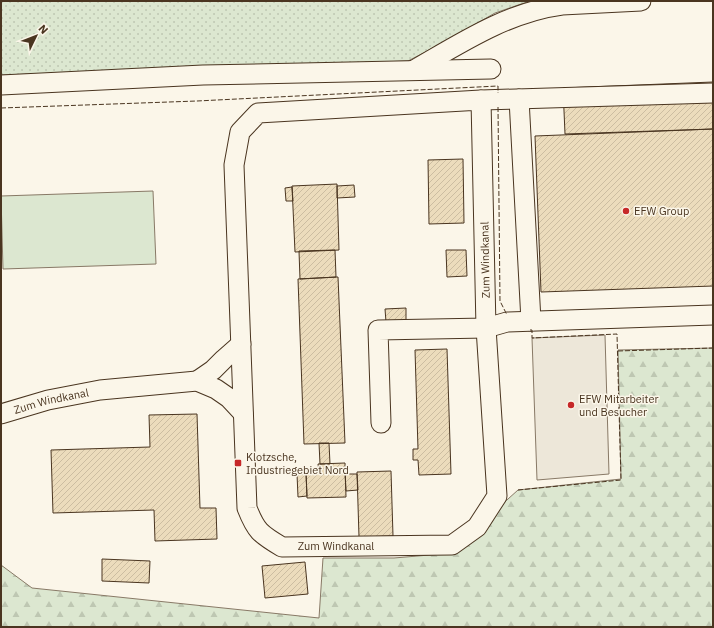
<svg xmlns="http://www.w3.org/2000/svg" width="714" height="628" font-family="'IBM Plex Sans',sans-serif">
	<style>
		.grass { fill: url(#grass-dots); stroke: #887966 }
		.forest { fill: url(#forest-firs); stroke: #887966 }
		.pitch { fill: #dce7d0; stroke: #887966 }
		.parking { fill: #ede7d9; stroke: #887966 }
		.building { fill: url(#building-hatch); stroke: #4a3520 }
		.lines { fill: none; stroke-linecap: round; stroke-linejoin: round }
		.minor-casing { stroke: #4a3520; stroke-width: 21 }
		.minor { stroke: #fbf6e9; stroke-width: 19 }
		.fence { stroke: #4a3520; stroke-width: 1; stroke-dasharray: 5 2; stroke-linecap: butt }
		.poi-dot { fill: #c62828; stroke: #fbf6e9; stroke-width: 1.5 }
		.labels { text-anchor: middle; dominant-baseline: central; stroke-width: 3; stroke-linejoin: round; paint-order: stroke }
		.poi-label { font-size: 11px; fill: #4a3520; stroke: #fbf6e9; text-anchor: start }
		.street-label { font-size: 11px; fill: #4a3520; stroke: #fbf6e9 }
	</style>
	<defs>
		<pattern id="grass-dots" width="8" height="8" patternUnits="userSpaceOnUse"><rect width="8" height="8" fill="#dce7d0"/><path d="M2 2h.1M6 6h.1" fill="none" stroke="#bec7b2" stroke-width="1.8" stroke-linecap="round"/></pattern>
		<pattern id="forest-firs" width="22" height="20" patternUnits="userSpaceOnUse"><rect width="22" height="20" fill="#dce7d0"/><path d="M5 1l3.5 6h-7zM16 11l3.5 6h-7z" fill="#bec7b2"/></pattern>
		<pattern id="building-hatch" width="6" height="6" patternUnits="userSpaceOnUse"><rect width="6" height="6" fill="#ecdcbc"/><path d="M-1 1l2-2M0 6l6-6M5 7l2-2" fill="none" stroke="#ccbda1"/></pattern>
	</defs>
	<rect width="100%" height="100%" fill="#fbf6e9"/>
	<path class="grass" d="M1,1H530L495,13L448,40L408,61L1,75Z"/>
	<path class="forest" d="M713,348V627H1V565L32,588L319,618L323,558H394L453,553L498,508L518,490L621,479L618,350Z"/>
	<path class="pitch" d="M153,191L156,264L3,269L1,196Z"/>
	<path class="parking" d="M605,335L609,474L537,480L532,338Z"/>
	<path class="building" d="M713,82V129L565,134L563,88Z
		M713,129V286L541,292L535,136Z
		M463,159L464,223L429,224L428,160Z
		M337,184L339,250L295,252L292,186Z
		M354,185L355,197L337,198V186Z
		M292,187L293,201H286L285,188Z
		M335,250L336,277L300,279L299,251Z
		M446,250H466L467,276L447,277Z
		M338,277L345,443L304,444L298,279Z
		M406,308V322H386L385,309Z
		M447,349L451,474L419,475L418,460H413V449H418L415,350Z
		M197,414L200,508H216L217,539L155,541L154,510L53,513L51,450L150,447L149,415Z
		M319,443H329L330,464H320Z
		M345,463L346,497L307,498L306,471H319L318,464Z
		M391,471L393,536L359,537L357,472Z
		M297,474H306L307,496L298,497Z
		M345,474H357L358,490L346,491Z
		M102,559L150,561L149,583L102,581Z
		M305,562L308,594L265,598L262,566Z"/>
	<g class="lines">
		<defs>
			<g id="minor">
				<path d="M414,70C461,43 508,12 562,5L641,1"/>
				<path d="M1,85L203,75L491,69"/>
				<path d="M519,99L531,321"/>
				<path d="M481,100L486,328L497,496L477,527L452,545L282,547C260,534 256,531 247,508L234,165L240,132L258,113Z"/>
				<path d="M481,100L713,93"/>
				<path d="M197,381L213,370L224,359L241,344"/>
				<path id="s1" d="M1,414L48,400L100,390L197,381L216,389L229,398L243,413"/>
				<path d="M381,423L378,330L486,328L507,322L713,315"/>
			</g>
		</defs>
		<use href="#minor" class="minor-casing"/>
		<use href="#minor" class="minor"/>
		<path class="fence" d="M498,107L500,301L507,315
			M1,108L197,101L498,86V93
			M530,330H532V338L617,334L619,410
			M618,351L713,348
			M518,490L621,480L619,409"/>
	</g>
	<g class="poi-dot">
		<circle cx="626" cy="211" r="4"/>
		<circle cx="571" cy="405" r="4"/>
		<rect x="234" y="459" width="8" height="8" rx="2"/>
	</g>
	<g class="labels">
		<g class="poi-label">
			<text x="634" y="211">EFW Group</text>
			<text x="579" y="399">EFW Mitarbeiter<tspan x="579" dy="13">und Besucher</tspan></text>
			<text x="246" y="457">Klotzsche,<tspan x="246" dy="13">Industriegebiet Nord</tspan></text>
		</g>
		<g class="street-label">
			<text transform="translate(485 260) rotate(-91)">Zum Windkanal</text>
			<text stroke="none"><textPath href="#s1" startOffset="52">Zum Windkanal</textPath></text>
			<text x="336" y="546">Zum Windkanal</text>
		</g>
	</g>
	<rect width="714" height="628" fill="none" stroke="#4a3520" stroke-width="4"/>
	<g transform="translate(36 36) rotate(47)" stroke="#fbf6e9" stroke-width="3" paint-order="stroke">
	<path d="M0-3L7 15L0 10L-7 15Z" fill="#4a3520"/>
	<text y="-6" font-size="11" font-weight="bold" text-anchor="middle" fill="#4a3520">N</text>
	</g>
</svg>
